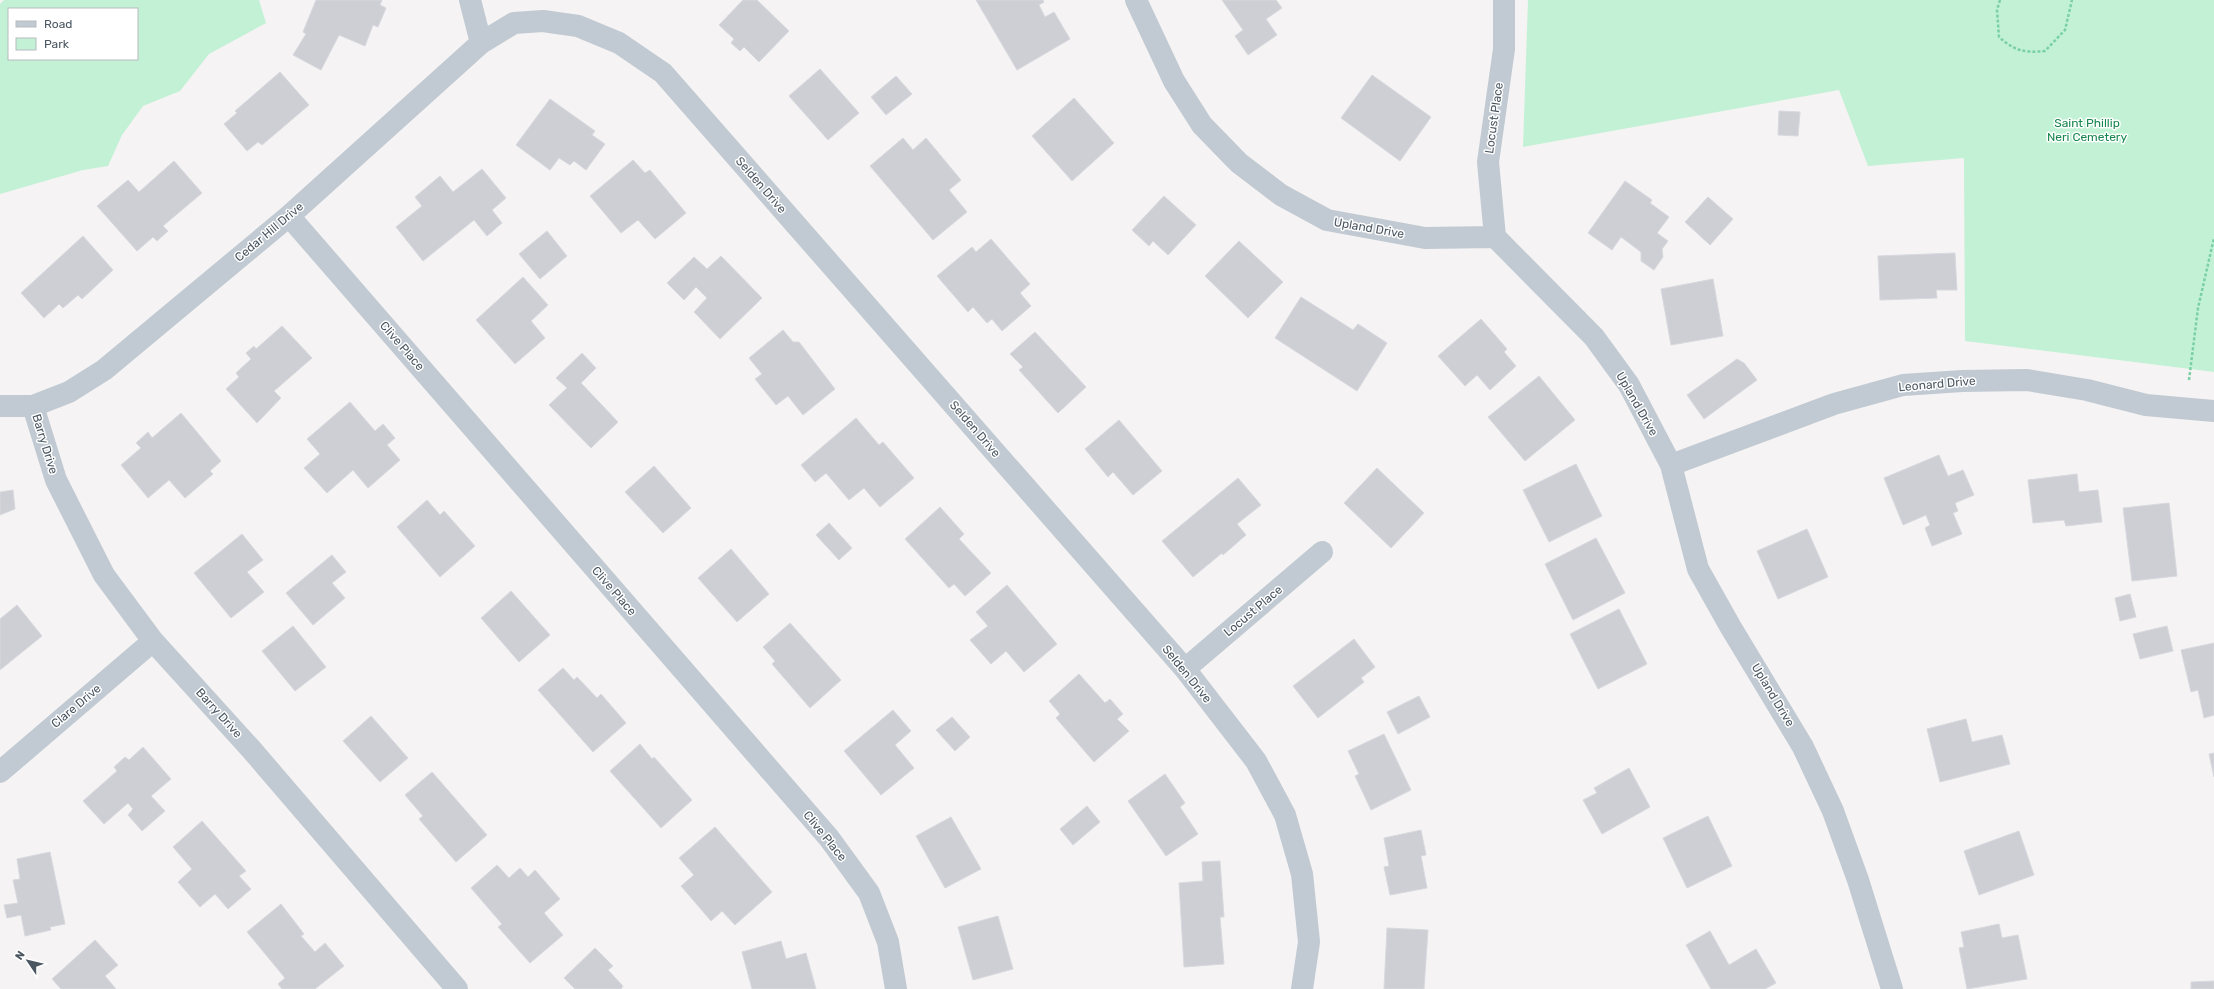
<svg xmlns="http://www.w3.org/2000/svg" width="2214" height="989" font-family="Rubik,sans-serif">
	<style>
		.green { fill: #c3f1d5; fill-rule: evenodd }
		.building { fill: #cdcfd5; stroke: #d7d9de }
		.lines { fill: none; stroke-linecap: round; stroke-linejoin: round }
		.path { stroke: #7ad0a6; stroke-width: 2.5; stroke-dasharray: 3 2; stroke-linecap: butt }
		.street { stroke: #c1cad2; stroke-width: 22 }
		.labels { text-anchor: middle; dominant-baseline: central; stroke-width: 3; stroke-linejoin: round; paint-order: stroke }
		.street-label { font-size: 12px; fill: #4a5661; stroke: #fff }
		.park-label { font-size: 12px; fill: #17864f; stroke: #fff }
	</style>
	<rect width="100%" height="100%" fill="#f5f3f3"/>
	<path class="green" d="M4,0H259L266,23L209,54L180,91L143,106L122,135L108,166L83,170L0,194V4ZM9,9H137V59H9Z
		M1528,0H2214V372L1965,341L1964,158L1868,166L1839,90L1523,147Z"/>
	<path class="building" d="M316,0H382L380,5L386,8L378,27L373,25L365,46L339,35L321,70L293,55L306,34L303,32Z
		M743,0H757L789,31L759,62L744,47L740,51L731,43L734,39L719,25Z
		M976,0H1043L1044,2L1039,5L1045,17L1054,12L1070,39L1017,70Z
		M1222,0H1276L1282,8L1266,19L1277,35L1248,55L1235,36L1243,30Z
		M820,69L859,113L828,140L789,96Z
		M280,72L309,105L262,145L258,142L247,151L224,124L237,113L235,111Z
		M1372,75L1431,117L1400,161L1341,118Z
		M896,76L912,94L886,115L871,97Z
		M1074,98L1114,143L1072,181L1032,136Z
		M550,99L595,131L592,135L605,144L586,170L574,161L570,165L559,158L550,170L516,145Z
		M1779,111L1800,112L1798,136L1778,135Z
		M903,138L913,150L926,138L961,180L949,190L967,212L933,240L870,166Z
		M633,160L645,173L650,170L686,213L655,239L638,220L621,233L590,196Z
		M174,161L202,193L163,226L168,231L157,241L153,237L137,251L97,206L128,180L139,192Z
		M482,169L506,198L492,210L502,223L487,236L474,220L423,261L396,227L422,206L415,197L440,176L453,192Z
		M1625,181L1652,200L1650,203L1669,217L1657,233L1668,241L1662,249L1663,257L1654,270L1641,261V252L1621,237L1612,250L1588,233Z
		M1164,196L1196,225L1168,255L1153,241L1149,246L1132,230Z
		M1708,197L1733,219L1710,245L1685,222Z
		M547,231L567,256L540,279L519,254Z
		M83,236L113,270L82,299L78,295L63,308L59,304L44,318L21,293Z
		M991,239L1030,284L1020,293L1031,306L1002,331L992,319L987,323L973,307L968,312L937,276L972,247L976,252Z
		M1239,241L1283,282L1248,318L1205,276Z
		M1955,253L1957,290H1936L1937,298L1880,300L1878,256Z
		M721,256L762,298L720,339L694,312L707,298L696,287L684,300L667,283L694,257L707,269Z
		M523,277L548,305L531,321L545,338L515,364L476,320Z
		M1713,279L1723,336L1671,345L1661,289Z
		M1301,297L1353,330L1358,324L1387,343L1357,391L1275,338Z
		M1481,319L1507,349L1504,352L1516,366L1490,390L1477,375L1465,386L1438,356Z
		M282,326L312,358L274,391L281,398L257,423L226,389L239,377L236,373L251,359L246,353L254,346L256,349Z
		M783,330L793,342H799L835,389L803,415L788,396L776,405L755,379L762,374L749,358Z
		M1035,332L1086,387L1058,413L1019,370L1023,367L1010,354Z
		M582,353L596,368L581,383L618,422L591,448L549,405L567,388L556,378Z
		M1737,359L1744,363L1757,380L1704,419L1687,395Z
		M1539,376L1575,420L1525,461L1488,417Z
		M350,402L375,431L383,424L395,438L387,445L400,460L368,488L353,470L327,493L304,468L320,454L307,439Z
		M181,413L221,461L210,471L213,474L185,498L169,480L148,498L121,465L141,448L136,443L148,432L152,438Z
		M856,418L879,445L883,442L914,478L880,507L864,488L849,500L826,473L815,482L801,465Z
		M1119,420L1162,471L1133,495L1113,472L1108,477L1085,449Z
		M1939,455L1948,476L1963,470L1974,495L1955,503L1958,511L1953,513L1962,534L1932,546L1925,528L1930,525L1926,515L1903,525L1884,478Z
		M1576,464L1602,516L1549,542L1523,490Z
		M654,466L691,508L663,533L625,492Z
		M1377,468L1424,513L1391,548L1344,503Z
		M2077,474L2079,492L2098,490L2102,522L2066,526L2064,520L2033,523L2028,480Z
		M1238,478L1261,505L1237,524L1246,535L1223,555L1222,553L1193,577L1162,541Z
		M13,490L15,509L0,515V492Z
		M427,500L440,515L444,511L475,546L440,577L397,527Z
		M2169,503L2177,576L2132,581L2123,508Z
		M940,507L964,534L959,539L991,573L965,596L954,584L949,588L905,539Z
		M829,523L852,548L839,560L816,535Z
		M1807,529L1828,577L1778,599L1757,551Z
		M242,534L263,560L247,572L264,592L231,618L194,573Z
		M1596,538L1625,593L1573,620L1545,564Z
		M731,549L769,594L737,622L698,578Z
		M332,555L346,572L332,583L345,598L313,625L286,593Z
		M1007,585L1057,644L1024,672L1006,651L991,664L970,640L988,626L976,612Z
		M511,591L550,635L519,662L481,618Z
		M2130,594L2136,617L2120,621L2115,598Z
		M17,605L42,636L0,670V619Z
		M1619,609L1647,664L1598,689L1570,634Z
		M790,623L841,680L810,708L772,664L775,661L763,647Z
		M293,626L326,667L295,691L262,651Z
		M2167,626L2173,651L2140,659L2133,634Z
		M1354,639L1375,667L1361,678L1364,682L1318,718L1293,686Z
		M2214,643V715L2204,718L2198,690L2191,692L2181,650Z
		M563,668L574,680L577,677L597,698L601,694L626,723L593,752L538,690Z
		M1079,674L1105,703L1110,699L1123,714L1117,719L1129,731L1094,762L1056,718L1060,714L1049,701Z
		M1419,696L1430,717L1398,734L1387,712Z
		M893,710L911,731L895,745L914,768L881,795L844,751Z
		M371,716L408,758L380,782L343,741Z
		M952,717L970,737L955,751L936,730Z
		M1966,719L1972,742L2002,735L2010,764L1940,782L1927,729Z
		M1384,734L1411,790L1371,810L1355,776L1359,774L1348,751Z
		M640,744L652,759L654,757L692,800L661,828L610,771Z
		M143,747L171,779L151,796L165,811L142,831L128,815L133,809L128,803L104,824L83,801L117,771L114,767L125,757L129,760Z
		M2214,753V777L2209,754Z
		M1629,768L1650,807L1602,834L1583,800L1597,793L1594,788Z
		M432,772L487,835L456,862L419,819L423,816L405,795Z
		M1165,774L1185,803L1180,807L1198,834L1166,856L1128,801Z
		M1087,806L1100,822L1073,845L1060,829Z
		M1708,816L1732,866L1687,888L1663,838Z
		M951,817L981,869L945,888L916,836Z
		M202,821L246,871L239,876L251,889L228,909L215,894L200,907L178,882L192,869L173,847Z
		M715,827L772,892L735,925L722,911L711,921L681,886L694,875L679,858Z
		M1421,830L1426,855L1421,856L1427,888L1390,895L1384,867L1389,866L1384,838Z
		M2019,831L2034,875L1979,895L1964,851Z
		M50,852L65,924L50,927L51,930L25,936L21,915L7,918L4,905L18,903L13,880L20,879L17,859Z
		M1220,861L1224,917H1220L1224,964L1184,967L1179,883L1203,881L1202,862Z
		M497,865L509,878L520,868L528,877L535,870L560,899L544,913L563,935L530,963L498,927L502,924L471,888Z
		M281,904L304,934L301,936L315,952L325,943L344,966L315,989H282L278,984L285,978L247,932Z
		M998,916L1013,969L973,980L958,927Z
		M1999,924L2002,938L2018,935L2027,979L1967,989L1959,948L1964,947L1961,932Z
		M1387,928L1428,930L1424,989H1384Z
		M1710,931L1729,965L1756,949L1776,983L1765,989H1711L1686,945Z
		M95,940L118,965L105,976L116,989H61L52,979Z
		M781,941L786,959L806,953L816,989H752L742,952Z
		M595,948L613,966L608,970L623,986L621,989H575L564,978Z
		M2214,981V989H2191V982Z"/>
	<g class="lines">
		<path class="path" d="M2000,0L1997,10L1999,37C2015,51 2024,53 2045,51L2065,30L2072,0
			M2189,380L2198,308L2214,238"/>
		<path class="street" d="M1136,0L1174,81L1202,125L1239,163L1281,195L1327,220L1425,238L1495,237L1594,337L1629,385L1671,465L1698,569L1730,626L1803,747L1833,811L1858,880L1892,989
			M481,43L514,23L543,21L578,26L619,43L663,73L1185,669L1256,761L1285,815L1302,874L1309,942L1302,989
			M289,216L829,838L869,893L888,942L896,989
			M1495,237L1488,162L1504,49V0
			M0,406H33L69,392L104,370L289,216L481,43L470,0
			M33,406L56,480L104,575L153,641L251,749L457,989
			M1671,465L1834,404L1903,385L1962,381L2027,380L2087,390L2146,405L2214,411
			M1185,669L1322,552
			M0,772L153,641"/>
	</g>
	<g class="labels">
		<g class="street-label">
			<text transform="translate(1494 118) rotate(-82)">Locust Place</text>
			<text transform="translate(761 185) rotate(49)">Selden Drive</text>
			<text transform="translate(1369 228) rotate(10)">Upland Drive</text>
			<text transform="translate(269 232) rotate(-40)">Cedar Hill Drive</text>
			<text transform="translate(402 346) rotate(49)">Clive Place</text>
			<text transform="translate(1937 384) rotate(-5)">Leonard Drive</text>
			<text transform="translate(1637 404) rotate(60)">Upland Drive</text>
			<text transform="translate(975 429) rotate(49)">Selden Drive</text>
			<text transform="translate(45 444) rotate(73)">Barry Drive</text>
			<text transform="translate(614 591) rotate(49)">Clive Place</text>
			<text transform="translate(1253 611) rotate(-40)">Locust Place</text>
			<text transform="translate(1187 674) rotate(51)">Selden Drive</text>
			<text transform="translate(1773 695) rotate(59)">Upland Drive</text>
			<text transform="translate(76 706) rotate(-40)">Clare Drive</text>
			<text transform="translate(219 713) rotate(48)">Barry Drive</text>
			<text transform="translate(825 836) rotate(51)">Clive Place</text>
		</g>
		<g class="park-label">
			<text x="2087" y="123">Saint Phillip<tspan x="2087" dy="14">Neri Cemetery</tspan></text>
		</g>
	</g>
	<rect x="8" y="8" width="130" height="52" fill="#ffffff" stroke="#b7bbc0"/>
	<rect x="16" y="21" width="20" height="6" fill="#c1cad2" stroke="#b7bbc0"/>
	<text x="44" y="28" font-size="12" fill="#4a5661">Road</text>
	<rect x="16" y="38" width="20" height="12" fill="#c3f1d5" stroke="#b7bbc0"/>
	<text x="44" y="48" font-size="12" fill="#4a5661">Park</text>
	<g transform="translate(28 961) rotate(305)" stroke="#ffffff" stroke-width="3" paint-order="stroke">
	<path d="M0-3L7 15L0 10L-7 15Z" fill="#4a5661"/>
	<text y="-6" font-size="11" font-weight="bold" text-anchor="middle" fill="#4a5661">N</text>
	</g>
</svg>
